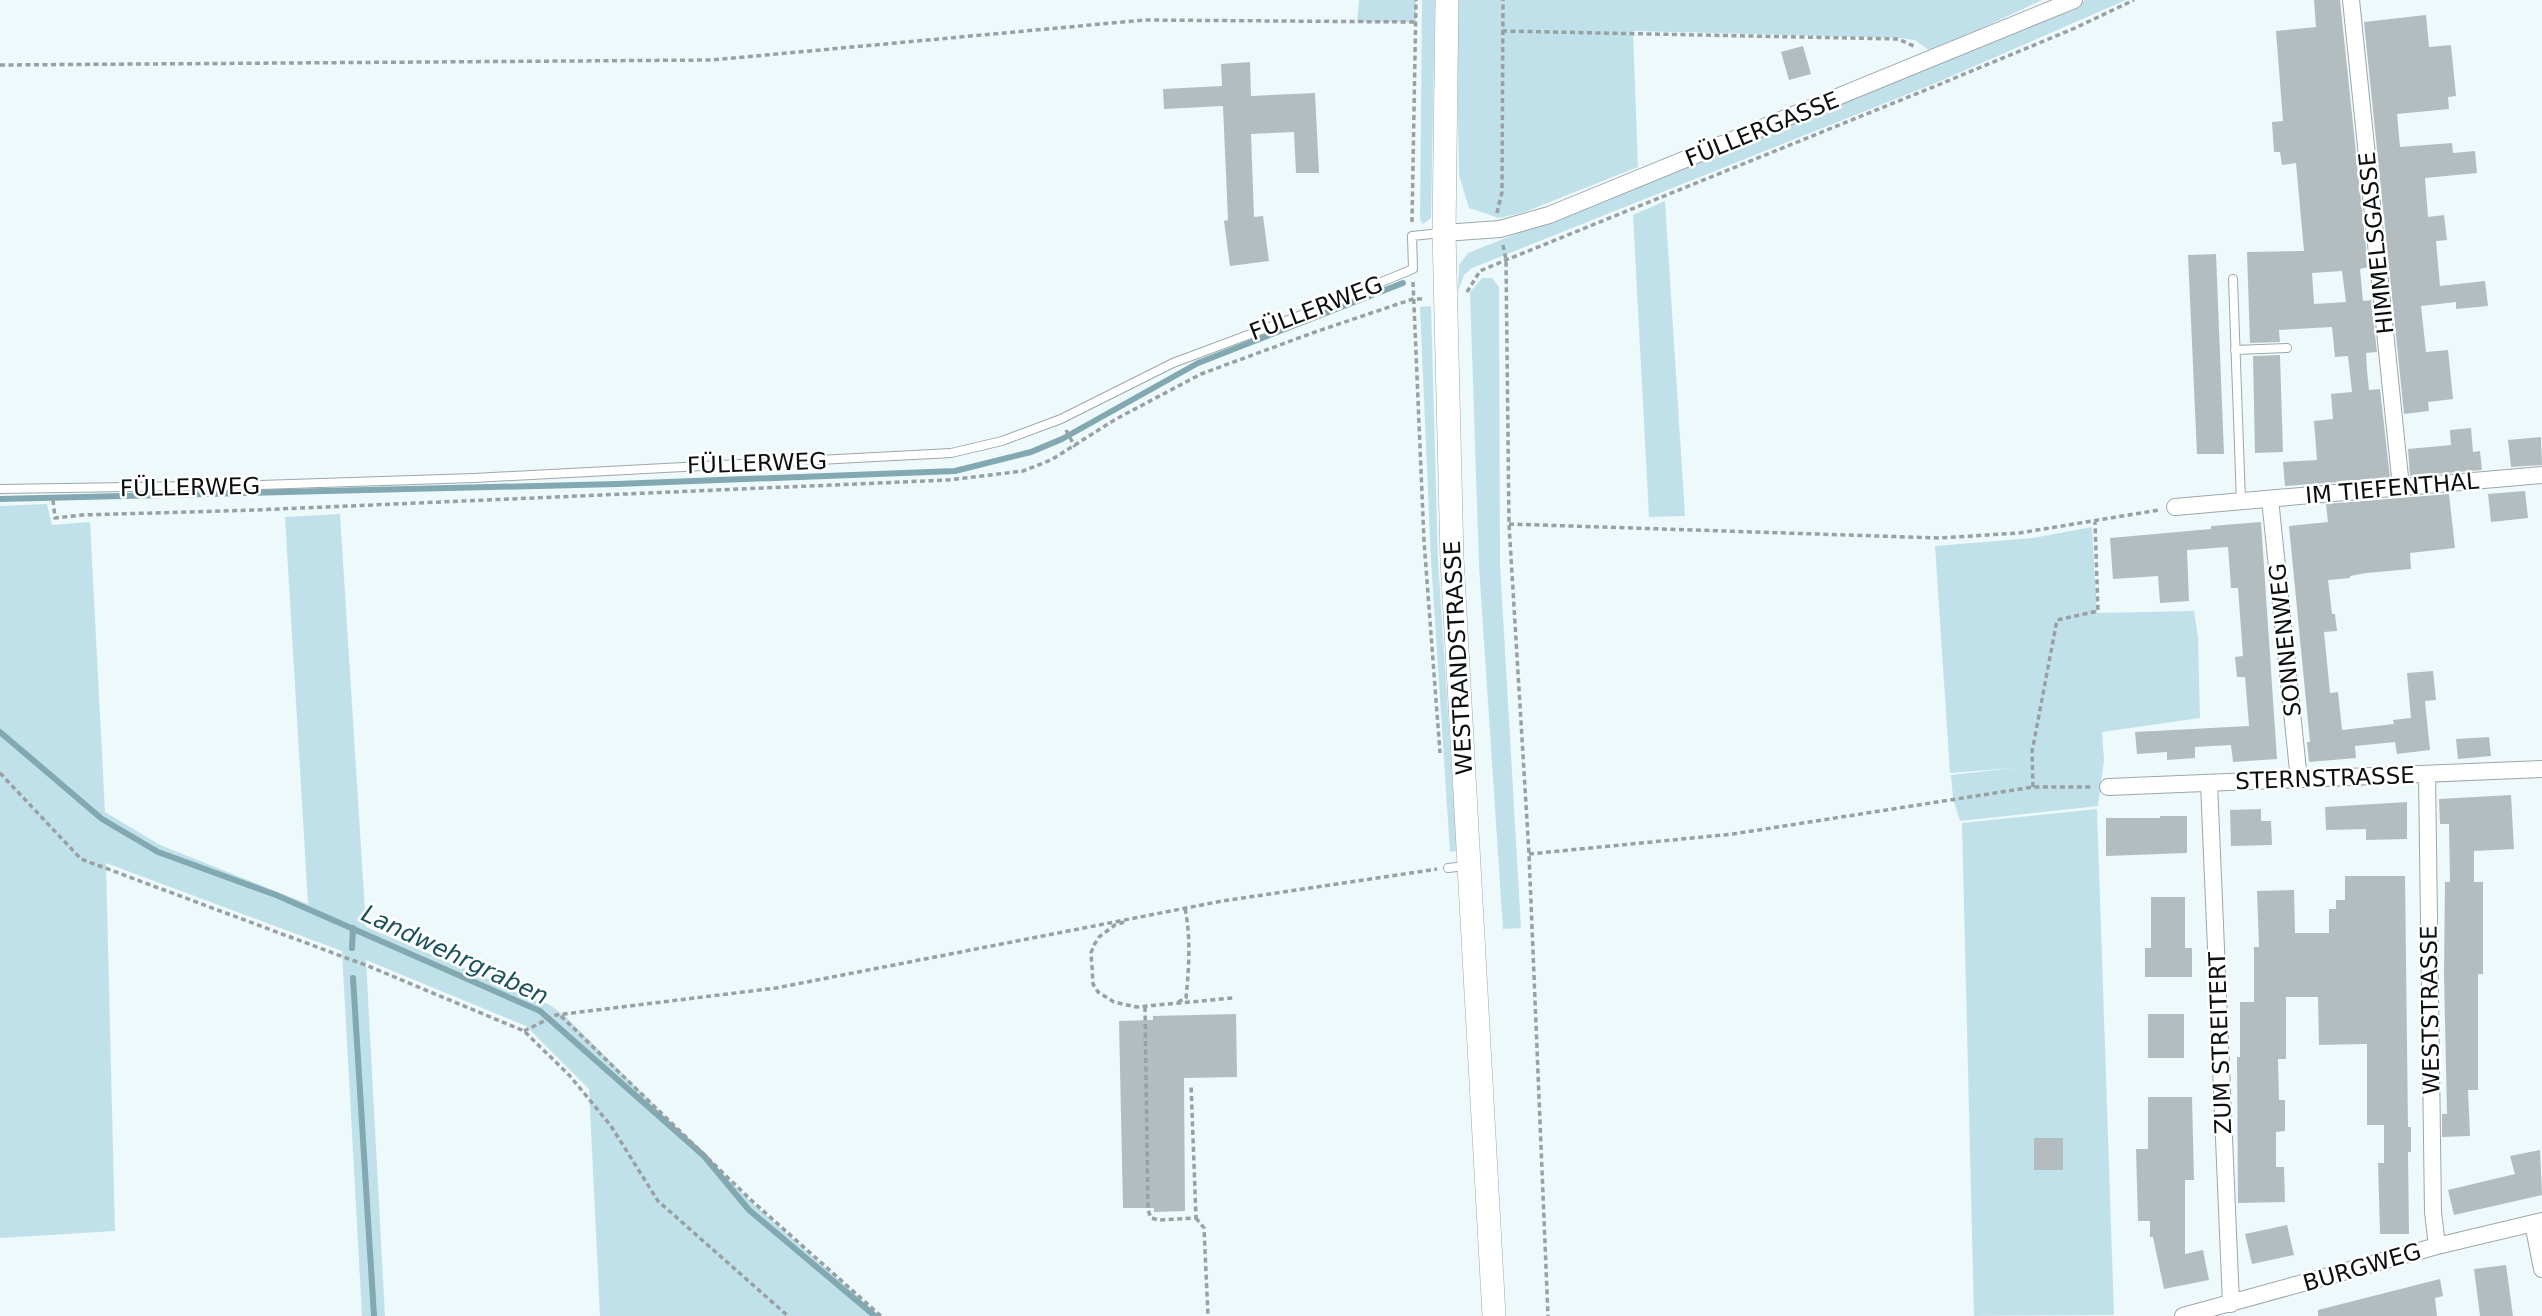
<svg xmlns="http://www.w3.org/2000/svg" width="2542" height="1316" font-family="'DejaVu Sans',sans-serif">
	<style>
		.green { fill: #c1e1ea }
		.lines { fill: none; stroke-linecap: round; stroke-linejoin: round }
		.stream { stroke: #82a8b2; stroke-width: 6 }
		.building { fill: #b3bdc0; fill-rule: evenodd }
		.service-casing { stroke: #9da7aa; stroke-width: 10 }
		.minor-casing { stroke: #9da7aa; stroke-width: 18 }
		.secondary-casing { stroke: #9da7aa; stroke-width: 24 }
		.path { stroke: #98a0a2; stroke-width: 3.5; stroke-dasharray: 5 3.5; stroke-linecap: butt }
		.service { stroke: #fff; stroke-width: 8 }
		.minor { stroke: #fff; stroke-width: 16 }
		.secondary { stroke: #fff; stroke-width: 23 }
		.labels { text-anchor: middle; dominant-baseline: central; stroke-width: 5; stroke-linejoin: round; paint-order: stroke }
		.street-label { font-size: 23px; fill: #0c0f10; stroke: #fff }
		.water-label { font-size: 24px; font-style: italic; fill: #1b515d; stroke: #fff }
	</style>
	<rect width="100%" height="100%" fill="#eef9fc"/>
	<path class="green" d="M1359,0H1416V22H1357Z
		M1422,0H1435L1431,218L1423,224L1420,220Z
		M1456,0H2042L1931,52L1915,40L1899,38L1633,31L1638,167L1522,213L1499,218L1469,208L1459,175Z
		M2085,0H2126L1938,82L1472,268L1464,275L1458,291L1459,265L1468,253L1930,67Z
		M1665,201L1685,516L1649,517L1633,215Z
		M1482,278H1492L1499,287L1500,564L1521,928L1503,929L1479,566L1470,292Z
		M1431,306L1438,560L1457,851L1450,852L1431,560L1420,307Z
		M47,504L52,525L90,522L105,812L160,845L308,904L285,517L340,514L366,927L550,1005L566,1017L749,1200L880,1316H600L589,1089L526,1026L366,960L385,1316H362L342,951L106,863L115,1231L0,1238V506Z
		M2092,527L2097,613L2194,611L2198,637L2200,718L2102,732L2104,760L2098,806L1960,821L1953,799L1951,775L2013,768L1950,773L1935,546L2033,538Z
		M2097,809L2114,1315L1974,1316L1962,823Z"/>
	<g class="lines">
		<path class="stream" d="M0,499L617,484L955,471L1031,452L1062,439L1198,363L1403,283
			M0,732L102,819L158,852L276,895L540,1011L704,1156L749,1210L875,1316
			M352,948L353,928
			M353,978L374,1316"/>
	</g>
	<path class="building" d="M2314,0H2340L2368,267L2360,269L2363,301L2371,300L2377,352L2366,353L2367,371L2369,390L2380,389L2390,478L2285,486L2283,462L2317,460L2314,421L2333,419L2331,394L2352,392L2348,356L2335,357L2332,327L2279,330L2280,342L2250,343L2247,252L2304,251L2296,163L2282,165L2280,152H2274L2272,122L2283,121L2276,31L2316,27ZM2342,271L2346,302L2314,304L2312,273Z
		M2426,15L2429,47L2451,45L2456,96L2448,97L2449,109L2397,114L2400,147L2452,143L2453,153L2475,151L2477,173L2425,178L2428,217L2444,215L2447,240L2436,241L2440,286L2485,281L2488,306L2456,309V302L2421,306L2426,352L2448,350L2453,399L2428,402L2429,411L2404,414L2364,22Z
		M1803,46L1811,74L1789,80L1781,52Z
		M1250,62L1251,96L1315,93L1319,173H1296L1294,132L1251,134L1254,217L1263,216L1269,261L1230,266L1224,221L1228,220L1223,106L1164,109L1163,89L1222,86L1221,64Z
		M2216,254L2224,454H2197L2188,255Z
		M2280,355L2283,452L2255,453L2253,356Z
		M2471,428L2473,452L2480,451L2482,470L2410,476L2408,449L2451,445L2450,430Z
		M2541,437L2542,465L2511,467L2508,440Z
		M2525,491L2528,518L2491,522L2488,494Z
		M2449,494L2455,548L2410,553L2411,569L2366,573L2350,576V578L2328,580L2332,614H2335L2337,631L2324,632L2330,693L2338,692L2342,730L2394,724L2393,720L2411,718L2407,673L2433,671L2436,700L2425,701L2430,750L2397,754L2395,742L2355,746L2356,758L2309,762L2307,742H2310L2289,526L2328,522L2326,504Z
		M2261,522L2277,759L2233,762L2231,745L2195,747V758L2167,760V752L2137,754L2135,732L2249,726L2245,677H2237L2235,657L2243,656L2238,588H2231L2228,547L2187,550L2189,601L2160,603L2158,576L2113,579L2110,538L2211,529V526Z
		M2489,737L2491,756L2458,759L2456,739Z
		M2511,795L2514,849L2474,851V882H2483V974H2478V1090H2468L2470,1136L2442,1137V1114H2447L2444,974L2445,882H2450L2449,824H2440L2439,799Z
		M2407,802V839L2366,840V829L2326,830L2325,807Z
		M2261,809V821H2271L2272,845L2231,846L2230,810Z
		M2160,816H2187V853L2106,856V818H2160Z
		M2345,876H2405L2408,1127H2411V1152H2408L2409,1234H2380L2378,1163H2384V1125H2367V1044L2319,1045L2318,997H2286V1059H2278L2279,1100H2285V1131L2276,1132V1167H2284L2285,1202L2238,1203L2237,1057H2240V1002H2254V947H2259L2257,891L2294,890L2295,933H2329V909H2336V900H2345Z
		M2151,897H2185V948H2192V977H2145V948H2151Z
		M1236,1014L1237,1077L1184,1078L1185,1211L1154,1212V1208H1123L1119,1021L1153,1020V1016Z
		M2148,1014H2184V1058H2148Z
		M2148,1097H2192L2194,1180H2185V1254L2203,1250L2209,1280L2164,1289L2153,1237H2150V1221H2138L2136,1149H2148Z
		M2034,1138H2063V1170H2034Z
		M2540,1150L2542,1195L2454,1215L2448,1190L2515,1174L2510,1156Z
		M2287,1225L2294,1255L2252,1264L2245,1234Z
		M2506,1265L2513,1316H2480L2474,1269Z
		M2440,1279L2443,1296L2435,1298L2437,1316H2318V1310Z"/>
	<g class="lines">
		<defs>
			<path id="service" d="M2233,279L2241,502
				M2235,350L2287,348
				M0,489L260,485L474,478L951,453L1002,441L1061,419L1173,363L1304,314L1413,269L1412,236L1441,233
				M1448,868L1466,866"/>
			<path id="minor" d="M2351,0L2401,487
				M1444,233L1500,229L1549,215L2074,0
				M2270,499L2299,780
				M2175,507L2542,475
				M2427,774L2433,1212L2437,1246
				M2209,783L2231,1304
				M2108,787L2542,769
				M2533,1223L2542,1269
				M2183,1316L2437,1246L2542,1221"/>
			<path id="secondary" d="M1447,0L1444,233L1452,559L1494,1316"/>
		</defs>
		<use href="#service" class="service-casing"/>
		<use href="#minor" class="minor-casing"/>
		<use href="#secondary" class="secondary-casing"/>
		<path class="path" d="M1502,31L1898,39L1914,46
			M0,65L712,60L1144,20L1416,22
			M1497,213L1502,192L1503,0
			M1412,222L1416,0
			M1503,245L1506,260L1509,524L1529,854L1548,1316
			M1413,282L1424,541L1440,753
			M1467,292L1480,271L1506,260L1938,85L2075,28L2134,0
			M1066,430L1075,447
			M53,500L55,518L82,515L256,510L948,480L1023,471L1051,460L1116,419L1201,374L1315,332L1413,299H1425
			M1509,524L1939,538L2019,533L2159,510
			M0,773L81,859L368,966L524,1031L570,1076L611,1126L658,1201L788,1316
			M2033,787L2032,752L2057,620L2098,611L2095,522
			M1529,854L1733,834L2033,787H2092
			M1124,922L1115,925L1099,937L1094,945L1091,953L1092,967L1093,984L1098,992L1114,1002L1136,1007L1233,998
			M1178,1002L1186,998C1189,967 1191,938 1185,908
			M1145,1007L1148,1210L1151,1218L1159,1220L1196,1218L1191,1084
			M561,1016L751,1200L881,1316
			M524,1031L556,1015L776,988L1222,901L1437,869
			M1196,1218L1204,1228L1208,1316"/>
		<use href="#service" class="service"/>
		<use href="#minor" class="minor"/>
		<use href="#secondary" class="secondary"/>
	</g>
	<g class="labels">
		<g class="street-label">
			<text transform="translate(1762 129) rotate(-22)">FÜLLERGASSE</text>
			<text transform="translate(2376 243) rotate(-96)">HIMMELSGASSE</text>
			<text transform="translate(1316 308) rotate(-21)">FÜLLERWEG</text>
			<text transform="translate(757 463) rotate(-2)">FÜLLERWEG</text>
			<text transform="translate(190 487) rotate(-1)">FÜLLERWEG</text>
			<text transform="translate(2392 488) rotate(-5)">IM TIEFENTHAL</text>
			<text transform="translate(2285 640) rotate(-96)">SONNENWEG</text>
			<text transform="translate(1458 658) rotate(-93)">WESTRANDSTRASSE</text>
			<text transform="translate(2325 778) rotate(-2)">STERNSTRASSE</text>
			<text transform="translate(2430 1010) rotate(-91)">WESTSTRASSE</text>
			<text transform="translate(2220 1043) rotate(-92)">ZUM STREITERT</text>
			<text transform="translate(2362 1267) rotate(-16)">BURGWEG</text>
		</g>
		<g class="water-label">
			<text transform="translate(455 955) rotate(25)">Landwehrgraben</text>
		</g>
	</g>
</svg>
